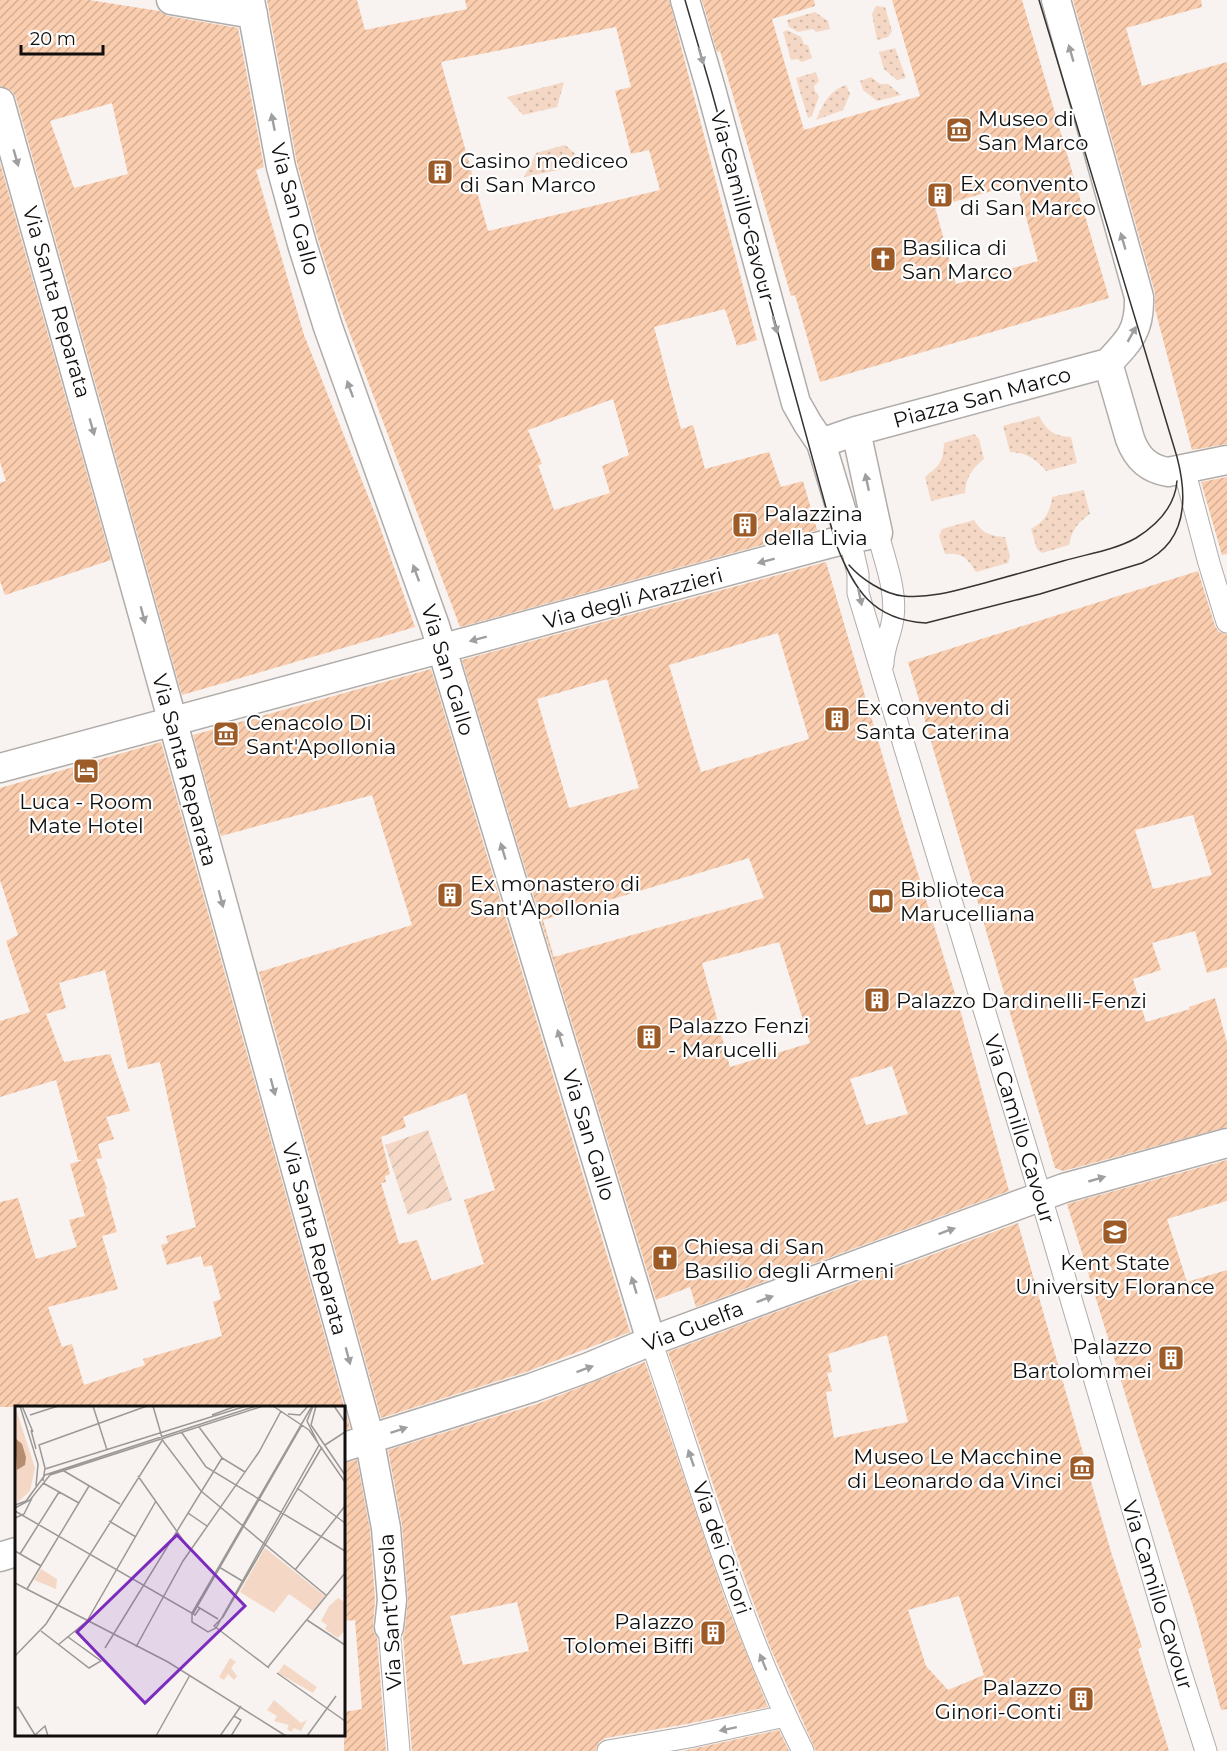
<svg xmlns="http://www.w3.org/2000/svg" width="1227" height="1751" font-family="Montserrat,sans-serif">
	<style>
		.grass { fill: url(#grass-dots) }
		.garden { fill: url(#garden-furrows) }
		.building { fill: url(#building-hatch); fill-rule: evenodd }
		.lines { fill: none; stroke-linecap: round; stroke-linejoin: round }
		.pedestrian-casing { stroke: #b0aca9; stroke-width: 23 }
		.minor-casing { stroke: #b0aca9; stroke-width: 31 }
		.pedestrian { stroke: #fff; stroke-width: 21 }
		.minor { stroke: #fff; stroke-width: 28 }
		.tram { stroke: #363433; stroke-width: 1.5 }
		.oneway { fill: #9f9f9f }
		.labels { text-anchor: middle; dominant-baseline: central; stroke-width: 4.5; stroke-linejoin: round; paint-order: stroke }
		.poi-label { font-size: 21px; fill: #100f0e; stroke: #fff; text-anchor: start }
		.street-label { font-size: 21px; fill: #100f0e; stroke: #fff }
		.inset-road { fill: none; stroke: #9b9896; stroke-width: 1.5 }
		.view { fill: #7b2cbf; fill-opacity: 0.15; stroke: #7b2cbf; stroke-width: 3 }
		.inset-edge { fill: none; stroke: #100f0e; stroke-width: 3 }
	</style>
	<defs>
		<pattern id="grass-dots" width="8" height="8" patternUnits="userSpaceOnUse" patternTransform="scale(1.5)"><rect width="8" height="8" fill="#f4d8c5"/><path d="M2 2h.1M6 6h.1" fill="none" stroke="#d0b8a8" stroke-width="1.8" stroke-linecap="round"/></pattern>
		<pattern id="garden-furrows" width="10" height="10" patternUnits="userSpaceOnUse" patternTransform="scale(1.5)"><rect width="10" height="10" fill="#f4d8c5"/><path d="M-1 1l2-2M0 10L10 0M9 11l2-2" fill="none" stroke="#d0b8a8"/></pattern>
		<pattern id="building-hatch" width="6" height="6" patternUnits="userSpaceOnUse" patternTransform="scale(1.5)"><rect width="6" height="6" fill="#facdaf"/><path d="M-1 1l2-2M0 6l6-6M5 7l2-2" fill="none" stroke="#d5af95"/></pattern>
	</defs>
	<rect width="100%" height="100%" fill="#f8f3f0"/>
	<path class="grass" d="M876,6L885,7L892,31L888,37L877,40L872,14Z
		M815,12L828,21L830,29L816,32L813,29L798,32L789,27L787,20Z
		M787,30L801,37L804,44L808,45L812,58L802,62L797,59L791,60L783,32Z
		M895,48L906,78L897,80L884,69L879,52Z
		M816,72L819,81L814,86L815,91L819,96L812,116L808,118L796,78Z
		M871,77L880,84H888L901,95L877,101L863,90L860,81Z
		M564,82L557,107L523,115L507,97Z
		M846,85L850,94L843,110L816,120C823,104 829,91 846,85Z
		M565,145L587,164L524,177L536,153Z
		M1039,416C1047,431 1054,436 1071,437L1077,463L1046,471C1035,458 1027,453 1010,452L1003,426Z
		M974,434L979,439L984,459C972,469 966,477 965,493L931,501L925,477C940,465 943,462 944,443Z
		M1084,490L1090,514C1077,523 1072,530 1069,545L1042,553L1037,549L1031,529C1045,521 1050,513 1052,497Z
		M974,520C982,533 990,536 1005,537L1010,556L1008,563L976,572C966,557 963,553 945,554L939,536L942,529Z"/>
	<path class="garden" d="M428,1130L452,1200L408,1215L385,1145Z"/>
	<path class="building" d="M0,0H89L159,11L168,16L238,28L264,167L256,170L304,335L376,516L415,627L182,695L16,98L11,90L0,86ZM112,103L128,174L74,188L50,121Z
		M267,0H357L365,30L467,9L465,0H669L757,340L737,346L725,309L654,327L681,429L693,425L705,469L769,452L781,487L803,481L817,530L460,627L337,299L318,239L297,163ZM616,27L631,87L615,91L631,154L649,150L660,190L488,231L441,62ZM613,399L629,455L602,466L610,493L554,510L538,465L542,464L528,430Z
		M702,0H814L815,6L772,19L804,130L920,96L892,0H1022L1109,298L820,382L795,295L791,296L720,51L717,52ZM1017,184L1038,261L956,284L935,207Z
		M1073,0H1201L1202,7L1126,28L1142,86L1227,62V444L1192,450L1155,309V293Z
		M0,163L111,560L5,595L0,581V483L6,481L0,462Z
		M1227,477V554L1222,555L1201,482Z
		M826,562L899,812L961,1013L1009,1191L696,1307L690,1287L656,1300L462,660ZM778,633L809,739L701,772L669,665ZM607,679L639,788L569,808L537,699ZM749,858L764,898L554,957L543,920ZM779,942L810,1043L730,1067L702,963ZM892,1066L908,1114L866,1125L850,1079Z
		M1198,571L1215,626L1219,632L1227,634V967L1207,973L1195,931L1152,943L1161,970L1133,979L1146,1022L1190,1009L1189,1007L1215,998L1227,1043V1127L1063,1171L1055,1168L908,662ZM1193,815L1212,875L1153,889L1135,830Z
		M431,669L630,1332L526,1372L381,1418L259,972L412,925L372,795L221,836L193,735ZM466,1093L495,1190L464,1200L484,1264L432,1281L417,1240L399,1244L381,1183L386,1182L385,1176L390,1174L381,1137L406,1127L403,1117Z
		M161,742L350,1428L344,1430V1407H0V1202L18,1198L36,1259L77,1247L69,1220L85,1216L70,1164L83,1160H78L56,1080L0,1097V1021L30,1012L6,941L18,935L0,880V788ZM105,970L128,1069L160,1062L196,1227L166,1236L168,1243L161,1245L167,1265L201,1256L204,1267L212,1265L221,1299L213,1302L222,1336L143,1359L145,1365L84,1385L72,1344L62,1347L48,1307L118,1289L102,1236L117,1232L105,1189H107L96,1159L102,1158L98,1144L114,1139L106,1117L130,1111L110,1054L64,1062L46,1014L66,1008L59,983Z
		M1227,1160V1201L1167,1219L1187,1282L1227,1270V1709L1221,1710L1196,1616L1138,1436L1067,1204Z
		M1018,1223L1111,1552L1142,1647L1138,1649L1169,1751H816L770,1647L751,1596L668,1352ZM887,1335L908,1422L834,1438L826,1392L832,1391L827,1373L832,1372L828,1354ZM959,1596L984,1675L948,1690L926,1666L908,1610Z
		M645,1362L727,1605L768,1707L687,1724L606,1738L599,1742L596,1751H412L403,1636L405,1629L408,1599L402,1525L388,1450L537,1404ZM517,1602L529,1651L463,1665L450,1616Z
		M357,1460L370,1530L375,1600L373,1626L374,1633L377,1638L386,1751H344V1712L362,1709L355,1620L344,1621V1463Z
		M779,1730L789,1751H683L692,1749Z"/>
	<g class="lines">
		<defs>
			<path id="pedestrian" d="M1184,469L1209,563L1227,622
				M878,533C884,560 897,589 893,618C891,634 883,648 883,664
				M850,539L858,574V593L1049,1224L1179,1667L1206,1751
				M651,1341C699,1478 737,1621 803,1751
				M389,1627L399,1751
				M608,1751L689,1737L785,1716"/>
			<path id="minor" d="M171,0L253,14
				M250,0L281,167L302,244L328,327L435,626L651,1341
				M685,0L711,89L796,403L808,424L821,443L850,539
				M0,102C125,545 246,988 368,1432L386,1528L392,1600L389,1627
				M1108,363L1130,439C1137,458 1148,469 1168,472L1227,460
				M821,443L856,431L1108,363C1130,340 1140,330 1139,297L1056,0
				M0,768L835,542L878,533L856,431
				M344,1447L531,1388L589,1367L651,1341L1064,1188L1227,1143
				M0,1557L16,1552"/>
		</defs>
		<use href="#pedestrian" class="pedestrian-casing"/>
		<use href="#minor" class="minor-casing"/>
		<use href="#pedestrian" class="pedestrian"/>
		<use href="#minor" class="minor"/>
		<path class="tram" d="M685,0L711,89L836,544C854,589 872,620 926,623L1040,594L1142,563C1187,543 1188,499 1177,457L1039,0
			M849,565C861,579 884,594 903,596C932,599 961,589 988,582C1013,575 1038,568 1063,561C1087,554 1115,550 1136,538C1157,525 1175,506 1177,481"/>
	</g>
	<defs><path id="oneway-solid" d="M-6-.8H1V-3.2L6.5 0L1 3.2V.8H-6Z" transform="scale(1.5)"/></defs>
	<g class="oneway">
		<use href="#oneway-solid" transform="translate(1071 53) rotate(-106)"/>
		<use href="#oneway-solid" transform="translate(701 56) rotate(74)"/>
		<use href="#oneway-solid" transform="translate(273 122) rotate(-101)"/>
		<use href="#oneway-solid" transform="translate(16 158) rotate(74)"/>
		<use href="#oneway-solid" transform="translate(1123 241) rotate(-106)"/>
		<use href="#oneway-solid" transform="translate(775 325) rotate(75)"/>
		<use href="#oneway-solid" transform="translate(1132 334) rotate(-61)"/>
		<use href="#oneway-solid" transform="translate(350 389) rotate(-110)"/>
		<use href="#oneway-solid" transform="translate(92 427) rotate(74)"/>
		<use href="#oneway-solid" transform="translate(867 482) rotate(-102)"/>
		<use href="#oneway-solid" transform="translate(766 561) rotate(165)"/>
		<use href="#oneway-solid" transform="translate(416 573) rotate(-110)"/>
		<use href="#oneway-solid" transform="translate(860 597) rotate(78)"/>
		<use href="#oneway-solid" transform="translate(143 615) rotate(75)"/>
		<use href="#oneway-solid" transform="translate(478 639) rotate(165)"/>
		<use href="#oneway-solid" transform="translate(503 851) rotate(-107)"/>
		<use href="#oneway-solid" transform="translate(221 899) rotate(75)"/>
		<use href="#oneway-solid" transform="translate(560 1038) rotate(-107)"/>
		<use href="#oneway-solid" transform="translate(273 1087) rotate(75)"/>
		<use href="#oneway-solid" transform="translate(1097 1179) rotate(-16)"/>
		<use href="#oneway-solid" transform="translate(947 1231) rotate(-20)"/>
		<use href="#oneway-solid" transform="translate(634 1285) rotate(-107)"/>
		<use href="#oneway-solid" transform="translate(765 1299) rotate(-20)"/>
		<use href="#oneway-solid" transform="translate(348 1356) rotate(75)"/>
		<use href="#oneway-solid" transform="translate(585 1369) rotate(-20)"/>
		<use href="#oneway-solid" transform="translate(399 1430) rotate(-18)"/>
		<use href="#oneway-solid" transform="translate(691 1458) rotate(-109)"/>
		<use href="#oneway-solid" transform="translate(763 1662) rotate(-112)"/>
		<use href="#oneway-solid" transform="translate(728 1729) rotate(168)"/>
	</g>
	<defs>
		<symbol id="museum-square" viewBox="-11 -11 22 22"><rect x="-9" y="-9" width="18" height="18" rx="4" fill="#9d5b28" stroke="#fff"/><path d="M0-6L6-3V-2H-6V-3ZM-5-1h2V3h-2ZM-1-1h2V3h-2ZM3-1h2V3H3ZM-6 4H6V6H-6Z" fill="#fff"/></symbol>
		<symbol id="building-square" viewBox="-11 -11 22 22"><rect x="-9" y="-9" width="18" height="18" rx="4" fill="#9d5b28" stroke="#fff"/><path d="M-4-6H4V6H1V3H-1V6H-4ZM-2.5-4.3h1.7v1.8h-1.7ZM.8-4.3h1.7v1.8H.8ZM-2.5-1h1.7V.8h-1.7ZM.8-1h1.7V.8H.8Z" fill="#fff"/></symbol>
		<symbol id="church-square" viewBox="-11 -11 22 22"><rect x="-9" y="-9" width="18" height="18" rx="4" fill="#9d5b28" stroke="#fff"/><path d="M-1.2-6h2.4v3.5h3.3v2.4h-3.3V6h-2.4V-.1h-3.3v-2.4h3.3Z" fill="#fff"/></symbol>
		<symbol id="hotel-square" viewBox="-11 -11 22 22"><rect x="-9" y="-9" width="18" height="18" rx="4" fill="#9d5b28" stroke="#fff"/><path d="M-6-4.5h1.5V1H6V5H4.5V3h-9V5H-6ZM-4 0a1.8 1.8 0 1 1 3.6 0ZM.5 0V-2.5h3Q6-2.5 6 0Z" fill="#fff"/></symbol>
		<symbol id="library-square" viewBox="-11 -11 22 22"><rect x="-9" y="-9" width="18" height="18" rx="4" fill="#9d5b28" stroke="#fff"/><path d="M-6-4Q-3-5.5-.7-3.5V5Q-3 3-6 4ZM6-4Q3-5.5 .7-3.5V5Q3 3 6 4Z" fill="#fff"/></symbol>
		<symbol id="university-square" viewBox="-11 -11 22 22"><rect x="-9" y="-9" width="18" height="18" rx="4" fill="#9d5b28" stroke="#fff"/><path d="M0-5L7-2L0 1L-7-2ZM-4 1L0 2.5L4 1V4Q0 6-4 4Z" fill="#fff"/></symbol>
	</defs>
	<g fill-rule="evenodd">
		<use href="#museum-square" x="944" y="115" width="30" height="30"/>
		<use href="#building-square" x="425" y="157" width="30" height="30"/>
		<use href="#building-square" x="925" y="180" width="30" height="30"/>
		<use href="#church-square" x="868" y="244" width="30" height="30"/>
		<use href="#building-square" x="730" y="510" width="30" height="30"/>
		<use href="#building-square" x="822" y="704" width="30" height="30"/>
		<use href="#museum-square" x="211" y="719" width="30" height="30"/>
		<use href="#hotel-square" x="71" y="756" width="30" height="30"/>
		<use href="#building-square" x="435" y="880" width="30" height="30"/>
		<use href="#library-square" x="866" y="886" width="30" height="30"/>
		<use href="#building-square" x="862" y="985" width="30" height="30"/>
		<use href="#building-square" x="634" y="1022" width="30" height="30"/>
		<use href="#university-square" x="1100" y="1217" width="30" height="30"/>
		<use href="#church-square" x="650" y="1243" width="30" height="30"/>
		<use href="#building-square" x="1156" y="1343" width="30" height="30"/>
		<use href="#museum-square" x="1067" y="1453" width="30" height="30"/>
		<use href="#building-square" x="698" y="1618" width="30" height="30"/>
		<use href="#building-square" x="1066" y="1684" width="30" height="30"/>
	</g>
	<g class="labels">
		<g class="poi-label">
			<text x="978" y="118">Museo di<tspan x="978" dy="24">San Marco</tspan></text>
			<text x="460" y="160">Casino mediceo<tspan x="460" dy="24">di San Marco</tspan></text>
			<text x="960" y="183">Ex convento<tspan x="960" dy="24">di San Marco</tspan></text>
			<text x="902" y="247">Basilica di<tspan x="902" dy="24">San Marco</tspan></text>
			<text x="764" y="513">Palazzina<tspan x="764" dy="24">della Livia</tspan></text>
			<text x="856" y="707">Ex convento di<tspan x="856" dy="24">Santa Caterina</tspan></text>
			<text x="246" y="722">Cenacolo Di<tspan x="246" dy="24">Sant'Apollonia</tspan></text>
			<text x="86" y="801" text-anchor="middle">Luca - Room<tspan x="86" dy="24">Mate Hotel</tspan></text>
			<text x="470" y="883">Ex monastero di<tspan x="470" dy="24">Sant'Apollonia</tspan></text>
			<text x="900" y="889">Biblioteca<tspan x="900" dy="24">Marucelliana</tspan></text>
			<text x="896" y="1000">Palazzo Dardinelli-Fenzi</text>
			<text x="668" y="1025">Palazzo Fenzi<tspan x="668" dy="24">- Marucelli</tspan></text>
			<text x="684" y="1246">Chiesa di San<tspan x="684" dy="24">Basilio degli Armeni</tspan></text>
			<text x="1115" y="1262" text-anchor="middle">Kent State<tspan x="1115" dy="24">University Florance</tspan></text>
			<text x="1152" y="1346" text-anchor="end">Palazzo<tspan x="1152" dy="24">Bartolommei</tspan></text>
			<text x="1062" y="1456" text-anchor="end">Museo Le Macchine<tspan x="1062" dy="24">di Leonardo da Vinci</tspan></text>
			<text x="694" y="1621" text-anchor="end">Palazzo<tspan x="694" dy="24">Tolomei Biffi</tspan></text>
			<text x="1062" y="1687" text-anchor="end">Palazzo<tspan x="1062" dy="24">Ginori-Conti</tspan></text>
		</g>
		<g class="street-label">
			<text transform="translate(743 206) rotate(75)">Via Camillo Cavour</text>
			<text transform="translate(295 209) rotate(75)">Via San Gallo</text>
			<text transform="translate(57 302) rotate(74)">Via Santa Reparata</text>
			<text transform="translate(982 397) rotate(-15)">Piazza San Marco</text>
			<text transform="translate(633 598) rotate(-15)">Via degli Arazzieri</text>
			<text transform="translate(448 670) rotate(73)">Via San Gallo</text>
			<text transform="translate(185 770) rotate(75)">Via Santa Reparata</text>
			<text transform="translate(1020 1129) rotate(73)">Via Camillo Cavour</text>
			<text transform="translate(589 1135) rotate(73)">Via San Gallo</text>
			<text transform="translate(315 1239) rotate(75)">Via Santa Reparata</text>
			<text transform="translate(693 1326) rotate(-21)">Via Guelfa</text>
			<text transform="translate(722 1548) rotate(71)">Via dei Ginori</text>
			<text transform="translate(1158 1595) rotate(73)">Via Camillo Cavour</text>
			<text transform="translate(390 1612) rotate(-93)">Via Sant'Orsola</text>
		</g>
	</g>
	<g transform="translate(15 1406)">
		<rect width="330" height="330" fill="#f8f3f0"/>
		<path d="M0,0L20,62L15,85L2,97Z" fill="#f4d8c5"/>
		<path d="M250,142L310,190L298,205L274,188L259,207L225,186ZM26,163L42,173L41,183L19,174ZM323,192L330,196V224L323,232L310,223L312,219L306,215L314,200ZM215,252L221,256L216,262L222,270L219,274L213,268L209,274L204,271ZM269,258L302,281L298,287L263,267ZM259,294L286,317L292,314L286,325L279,322L276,326L272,323L274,319L259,315L262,310L252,304Z" fill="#f4d8c5"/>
		<path d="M0,32L7,38L11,51L10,59L2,64Z" fill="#b78d70"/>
		<path class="inset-road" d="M5,0L23,58L21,80M7,0L18,26M78,0L92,44M138,0L148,35L186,85L312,190M258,0L294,24L330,76M297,0L177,207V216L193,226L201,222L304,39L292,15L298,0M301,0L296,19L330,69M319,0L330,16M273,8L285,9L293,0M15,9L43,0M197,9L221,0M184,21L207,52L230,66M16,24L21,43M167,27L191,61L330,145M310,39L330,26M30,63L231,0M49,65L105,98M123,70L175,144M28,75L30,62L24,39L132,0M28,77L64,97M282,82L330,117M0,99L11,95L30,69L241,0M0,102L15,94L35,69L248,0M0,105L180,209L185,202M173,107L192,120M0,112L9,108L17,92M94,115L121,131M0,145L26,160M5,148L44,86M204,161L229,176M280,164L330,100M0,177L153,256L271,330M12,183L74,80M183,201L203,213M178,208L287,19M292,214L330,239M26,225L74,262L86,255L53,231M43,239L72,215L141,95M121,241L168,155L244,46L266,5M90,242L207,52M0,250L31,218L148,33M253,261L330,167M254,262L199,220L208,211L307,41M262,267L330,315M0,303L3,301L20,329M20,329L30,320L33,330M141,330L175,269M205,330L226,300M216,330L226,314L219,310M292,330L321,290"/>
		<path class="view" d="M162,129L230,200L130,297L62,226Z"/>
		<rect width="330" height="330" class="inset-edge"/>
	</g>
	<path d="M21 45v9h82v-9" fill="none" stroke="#100f0e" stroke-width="3"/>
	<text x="30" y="45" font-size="18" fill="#100f0e" stroke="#ffffff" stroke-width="4.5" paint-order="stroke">20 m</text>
</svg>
